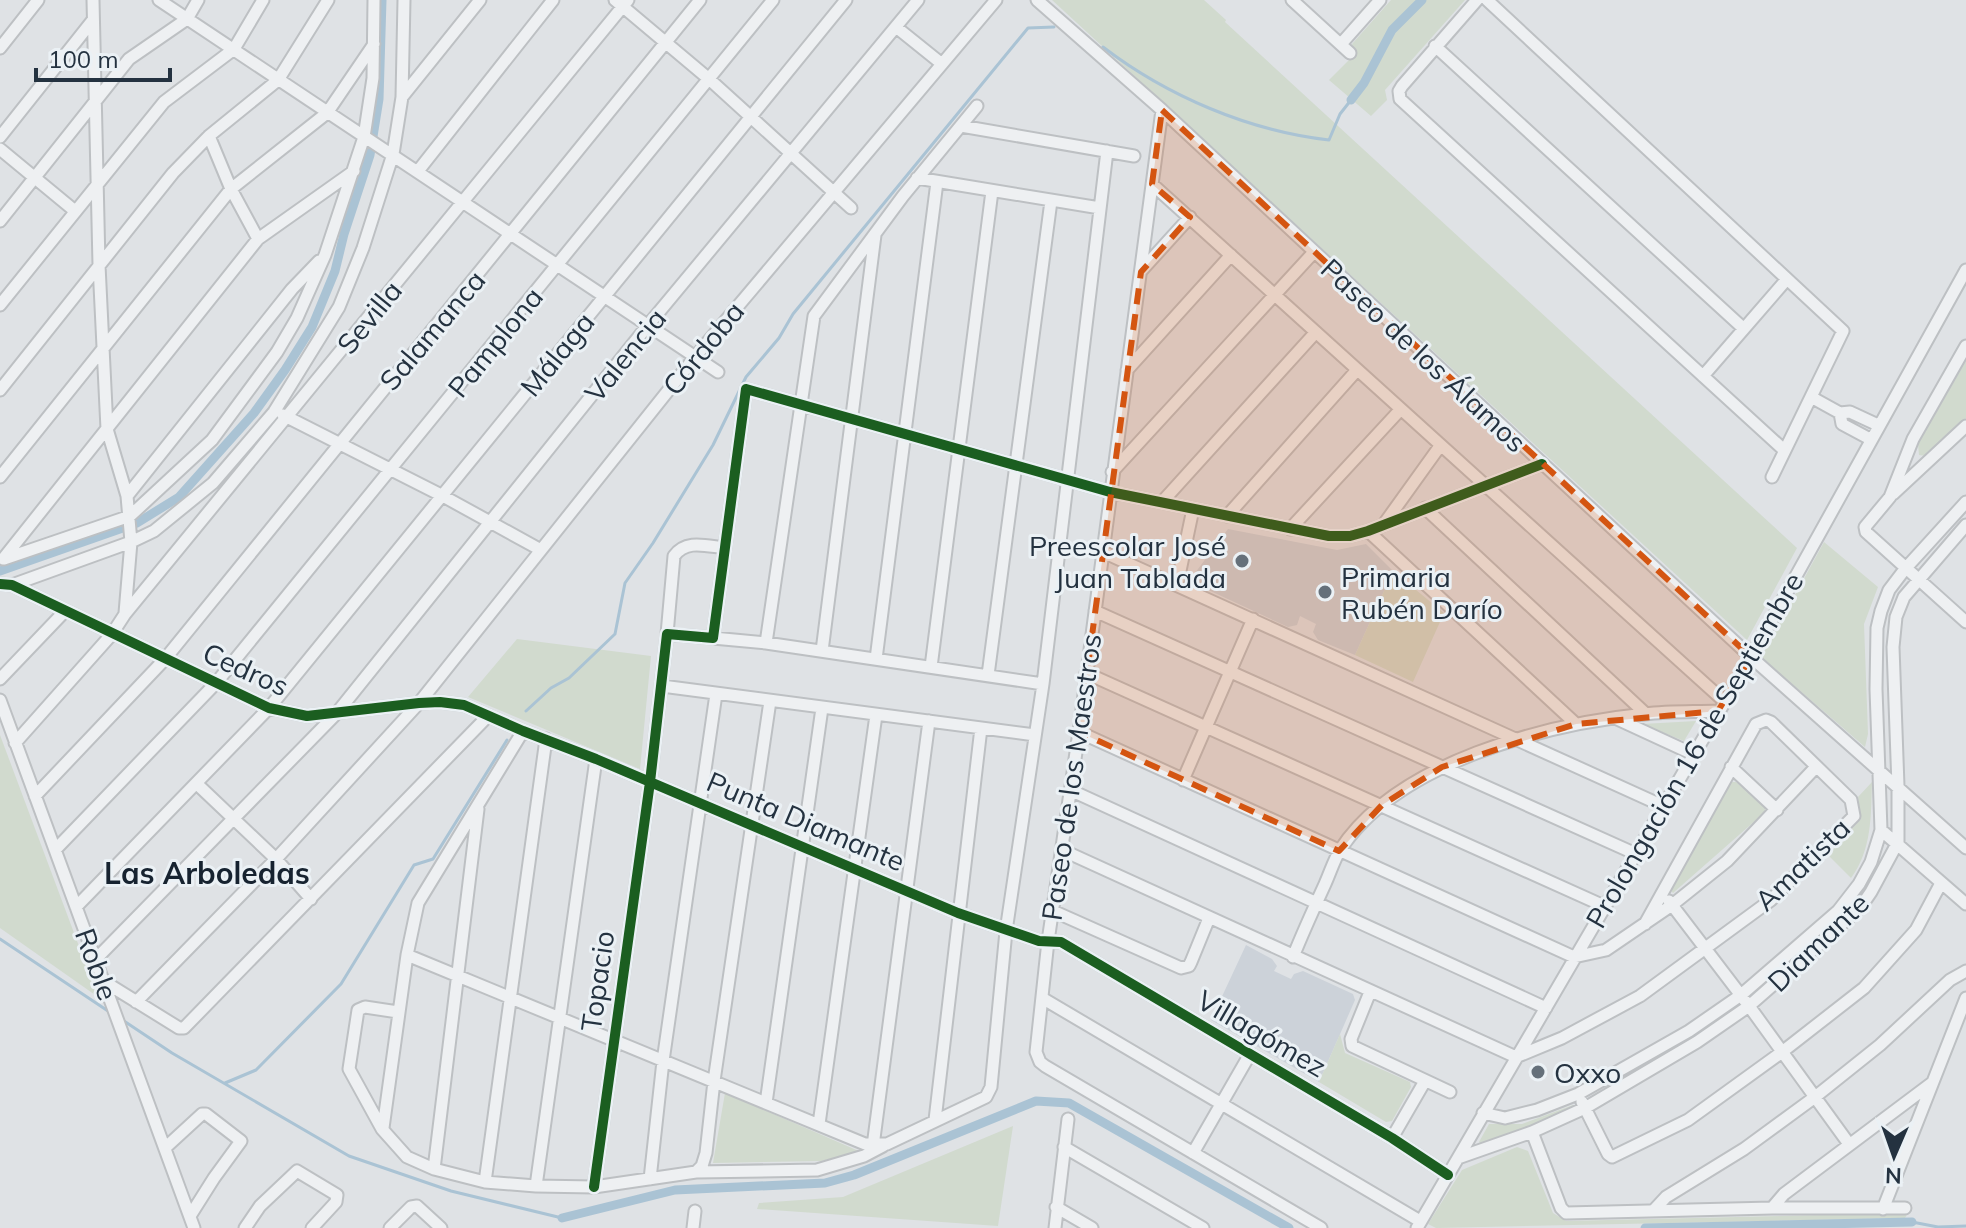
<svg xmlns="http://www.w3.org/2000/svg" width="1966" height="1228" font-family="Mulish,sans-serif">
	<style>
		.built { fill: #ccd2d9 }
		.green { fill: #d1dace }
		.lines { fill: none; stroke-linecap: round; stroke-linejoin: round }
		.stream { stroke: #aac3d4; stroke-width: 3 }
		.canal { stroke: #aac3d4; stroke-width: 9 }
		.minor-casing { stroke: #bdc0c3; stroke-width: 15 }
		.minor { stroke: #eef0f2; stroke-width: 11 }
		.cycleway-casing { stroke: #ebf1f5; stroke-width: 15 }
		.cycleway { stroke: #1b5e20; stroke-width: 10 }
		.marked { fill: #d45511; fill-opacity: 0.2; stroke: #d45511; stroke-width: 6; stroke-dasharray: 16 10; stroke-linejoin: round }
		.poi-dot { fill: #65707a; stroke: #ebf1f5; stroke-width: 3 }
		.labels { text-anchor: middle; dominant-baseline: central; stroke-width: 6; stroke-linejoin: round; paint-order: stroke }
		.street-label { font-size: 28px; fill: #243240; stroke: #ebf1f5 }
		.poi-label { font-size: 28px; fill: #243240; stroke: #ebf1f5; text-anchor: start }
		.neighbourhood-label { font-size: 30px; font-weight: bold; fill: #172330; stroke: #ebf1f5 }
	</style>
	<rect width="100%" height="100%" fill="#dfe2e5"/>
	<path class="built" d="M1228,529L1337,550L1366,544L1393,571L1355,655L1318,640L1313,632L1316,624L1300,616L1297,625L1288,627L1189,581Z
		M1246,945L1272,959L1277,966L1274,971L1291,979L1294,974L1303,971L1353,994L1355,1000L1319,1082L1211,1020Z"/>
	<path class="green" d="M1052,0H1204L1226,20L1225,22L1797,548L1747,640Z
		M1391,0H1465L1385,90L1387,100L1371,116L1329,80L1355,54L1352,44Z
		M1966,361V418L1926,456L1919,455L1918,444Z
		M1824,542L1878,587L1864,624L1868,734L1865,747L1761,657Z
		M1393,571L1444,613L1413,682L1355,655Z
		M517,639L651,656L640,769L468,697Z
		M1696,721L1684,741L1642,724Z
		M0,735L98,997L0,928Z
		M1729,782H1736L1766,807L1764,813L1673,893L1668,887Z
		M1872,782C1871,815 1872,850 1851,878L1828,855L1861,819L1858,797Z
		M1340,1034L1345,1053L1410,1082L1411,1087L1392,1121L1386,1122L1319,1082Z
		M725,1093L861,1152L821,1161L713,1163Z
		M1573,1105V1111L1484,1146L1479,1142L1489,1124H1522Z
		M1013,1126L998,1226L757,1209L759,1203L843,1197Z
		M1517,1147L1528,1151L1553,1213L1566,1221L1908,1213L1905,1218L1436,1228L1428,1224L1462,1170Z"/>
	<g class="lines">
		<path class="stream" d="M1103,47C1167,96 1249,131 1329,140L1340,114L1351,100
			M526,711L551,688L569,678L615,634L625,583L653,543L713,445L746,377L779,338L793,314L1028,28L1054,27
			M0,939L111,1013
			M121,1019L172,1053L349,1156L451,1191L562,1218
			M225,1083L256,1070L341,984L414,865L433,859L507,740
			M1912,1222L1938,1227L1966,1226"/>
		<path class="canal" d="M1351,100L1364,83L1392,30L1422,0
			M0,571L137,523L179,497L254,413L285,370L312,327L335,271L344,234L370,155L379,99L382,0
			M562,1218L675,1190L825,1183L854,1175L1036,1101L1069,1103L1289,1228
			M1645,1228L1912,1222"/>
		<defs>
			<path id="minor" d="M93,0L99,265L107,429L127,496L131,542L125,613
				M159,0L718,372
				M615,0L709,79L851,208
				M1037,0L1162,110L1751,657L1966,848
				M1292,0L1350,53
				M1477,0L1402,86L1399,91L1400,99L1784,450
				M1487,0L1843,331L1772,477
				M896,27L942,64
				M1341,44L1380,0
				M1435,46L1743,328
				M0,48L38,0
				M402,97L480,0
				M1162,110L1079,732L1048,941L1036,1052L1040,1062L1045,1066L1321,1228
				M961,126L1134,156
				M209,136L231,189L258,239
				M0,137L93,20
				M0,149L75,211
				M418,171L553,0
				M917,178L1100,208
				M1152,184L1724,701
				M0,221L129,59L187,19L198,0
				M1141,271L1190,217
				M0,305L164,102L234,49L263,0
				M1966,346L1913,439L1890,497L1865,527L1866,532L1966,622
				M1127,370L1231,255
				M1703,376L1787,279
				M0,390L173,173L209,136L278,80L328,0
				M1811,397L1840,413L1850,412L1878,425
				M1840,413L1842,424L1870,439
				M283,415L441,495L541,550
				M1112,472L1314,252
				M0,477L231,189L327,113L374,44
				M1893,494L1966,426
				M127,496L292,289L319,261
				M1162,502L1316,332
				M1425,508L1646,714
				M1227,516L1357,370
				M1384,524L1440,446
				M1290,529L1400,410
				M1368,531L1576,724
				M1103,552L1663,806
				M3,559L258,239L354,171
				M4,559L130,516L212,440L277,352L297,318L325,255L364,137L373,78L374,0
				M0,584L12,585L269,708L307,716L419,703L440,702L464,705L523,731L596,759L958,913L1039,941L1061,942L1392,1138L1448,1175
				M12,585L131,542L154,531L213,483L274,412L339,307L363,248L393,154L402,97L404,0
				M1177,585L1193,509
				M1095,611L1636,854
				M667,634L674,556C686,539 706,546 725,548
				M713,638L766,643L1043,684
				M766,643L814,316L903,196L977,106
				M822,651L875,235
				M876,659L937,182
				M931,667L992,191
				M1086,673L1604,906
				M988,675L1051,201
				M0,679L65,611
				M662,686L1035,735
				M0,700L194,1228
				M1615,718L1693,754
				M1079,732L1574,957L1606,950L1672,905L1727,861L1815,768
				M15,743L112,634L125,614L628,0
				M1731,767L1777,810
				M1183,780L1253,619
				M197,784L276,859L311,899
				M1070,790L1546,1008
				M35,796L165,659L700,0
				M1881,830L1966,904
				M55,850L216,683L773,0
				M1062,850L1516,1057L1562,1038L1640,996L1771,900L1854,816L1851,800L1771,722L1766,720L1756,724L1645,924
				M1669,901L1749,1006L1849,1144
				M76,907L269,708L846,0
				M1053,911L1181,968L1189,966L1191,962L1209,918
				M407,955L865,1144H887L986,1097L991,1087L1006,931L1043,684L1107,151
				M1293,957C1303,932 1314,908 1325,884C1330,873 1334,860 1340,850C1397,762 1546,724 1645,714C1669,711 1694,712 1718,711
				M95,960L336,714L649,324L918,0
				M103,981L179,1028H184L488,716
				M1370,992L1351,1039L1352,1046L1450,1092
				M1042,998L1420,1221
				M136,1002L276,859L419,703L695,357L996,0
				M398,1012L365,1007L358,1010L349,1069L382,1129L407,1157L434,1169L485,1182L536,1186L594,1187L696,1172L702,1166L706,1153L714,1081L770,701
				M1582,1102L1608,1154L1612,1157L1688,1120L1782,1052L1864,988L1916,930L1941,883
				M766,1103L822,708
				M1483,1113L1505,1118L1537,1110L1578,1094L1689,1031L1741,995L1838,911L1859,884L1871,862L1881,830L1876,689L1877,628L1881,611L1889,590L1905,569L1966,502
				M935,1120L981,728
				M819,1124L876,715
				M383,1128L407,955L418,903L523,731
				M1532,1132L1561,1208L1566,1213L1772,1208H1905
				M1392,1138L1425,1081
				M873,1146L929,721
				M1064,1147L1203,1228
				M165,1148L202,1114H206L241,1141L214,1178L190,1216
				M1193,1153L1250,1054
				M1458,1158L1532,1132L1585,1108L1697,1042L1749,1006L1860,908L1871,892L1898,842V786L1893,647L1896,617L1904,597L1966,525
				M434,1169L478,809
				M696,1172L817,1170L864,1156L883,1146
				M650,1179L663,1061L716,694
				M485,1182L546,739
				M536,1186L596,759
				M594,1187L650,782L667,634L713,638L746,389L1110,492L1329,536H1350L1368,531L1542,464
				M1056,1207L1092,1228
				M1772,1208L1784,1194L1932,1083
				M1883,1209L1966,998
				M1653,1211L1666,1197L1744,1149L1815,1097L1880,1045L1950,980L1966,971
				M245,1228L260,1206L297,1171L337,1195L336,1202L312,1228
				M390,1228L411,1207L417,1206L441,1228
				M693,1228L695,1211
				M1055,1228L1068,1119
				M1417,1228L1751,657L1966,270"/>
		</defs>
		<use href="#minor" class="minor-casing"/>
		<use href="#minor" class="minor"/>
		<defs>
			<path id="cycleway" d="M0,584L12,585L269,708L307,716L419,703L440,702L464,705L523,731L596,759L958,913L1039,941L1061,942L1392,1138L1448,1175
				M594,1187L650,782L667,634L713,638L746,389L1110,492L1329,536H1350L1368,531L1542,464"/>
		</defs>
		<use href="#cycleway" class="cycleway-casing"/>
		<use href="#cycleway" class="cycleway"/>
	</g>
	<path class="marked" d="M1162,110L1751,657L1718,711L1576,724L1442,767L1382,805L1339,851L1079,732L1141,272L1190,217L1152,184Z"/>
	<g class="poi-dot">
		<circle cx="1242" cy="561" r="8"/>
		<circle cx="1325" cy="592" r="8"/>
		<circle cx="1538" cy="1072" r="8"/>
	</g>
	<g class="labels">
		<g class="street-label">
			<text transform="translate(369 317) rotate(-51)">Sevilla</text>
			<text transform="translate(432 330) rotate(-50)">Salamanca</text>
			<text transform="translate(495 342) rotate(-51)">Pamplona</text>
			<text transform="translate(703 348) rotate(-51)">Córdoba</text>
			<text transform="translate(557 354) rotate(-51)">Málaga</text>
			<text transform="translate(625 355) rotate(-51)">Valencia</text>
			<text transform="translate(1424 355) rotate(43)">Paseo de los Álamos</text>
			<text transform="translate(246 669) rotate(24)">Cedros</text>
			<text transform="translate(1694 750) rotate(-60)">Prolongación 16 de Septiembre</text>
			<text transform="translate(1071 777) rotate(-82)">Paseo de los Maestros</text>
			<text transform="translate(806 821) rotate(23)">Punta Diamante</text>
			<text transform="translate(1802 864) rotate(-44)">Amatista</text>
			<text transform="translate(1818 942) rotate(-44)">Diamante</text>
			<text transform="translate(97 964) rotate(70)">Roble</text>
			<text transform="translate(597 981) rotate(-82)">Topacio</text>
			<text transform="translate(1262 1033) rotate(30)">Villagómez</text>
		</g>
		<g class="poi-label">
			<text x="1226" y="545" text-anchor="end">Preescolar José<tspan x="1226" dy="32">Juan Tablada</tspan></text>
			<text x="1341" y="576">Primaria<tspan x="1341" dy="32">Rubén Darío</tspan></text>
			<text x="1554" y="1072">Oxxo</text>
		</g>
		<g class="neighbourhood-label">
			<text x="207" y="873">Las Arboledas</text>
		</g>
	</g>
	<g transform="translate(1894 1156) rotate(182)" stroke="#ebf1f5" stroke-width="6" paint-order="stroke">
	<path d="M0-6L14 30L0 20L-14 30Z" fill="#243240"/>
	<text y="-12" font-size="22" font-weight="bold" text-anchor="middle" fill="#243240">N</text>
	</g>
	<path d="M36 68v12h134v-12" fill="none" stroke="#243240" stroke-width="4"/>
	<text x="48" y="68" font-size="24" fill="#243240" stroke="#ebf1f5" stroke-width="6" paint-order="stroke">100 m</text>
</svg>
